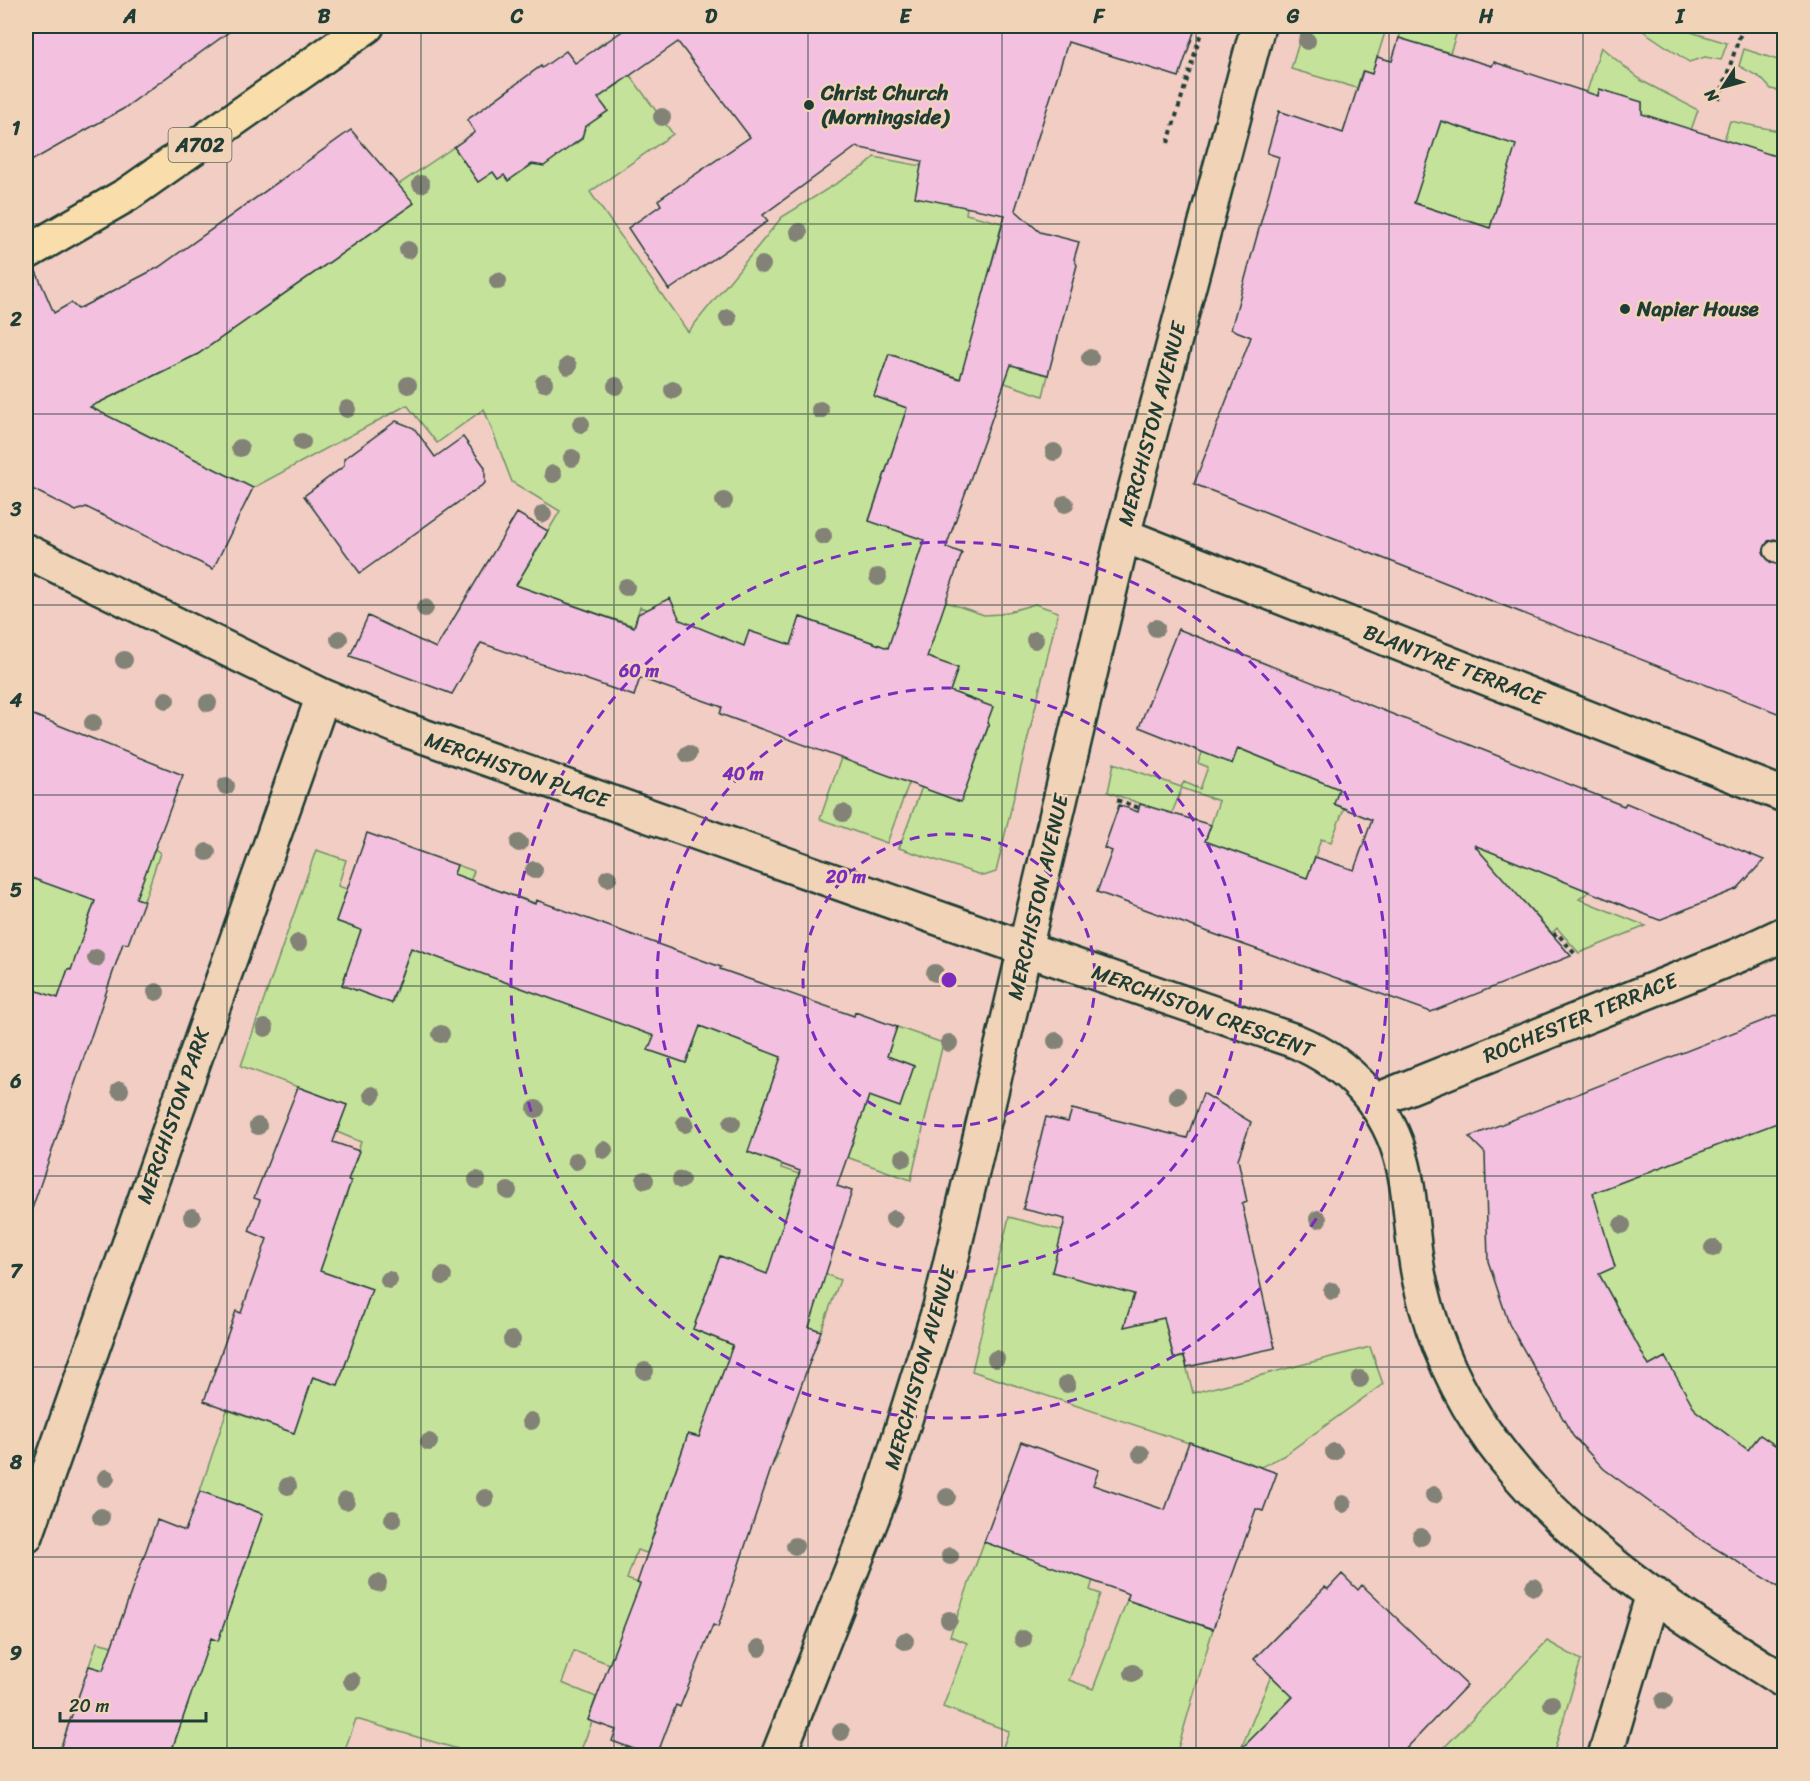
<svg xmlns="http://www.w3.org/2000/svg" width="1810" height="1781" font-family="Sriracha,sans-serif">
	<style>
		.green { fill: #c5e29a; stroke: #729067; stroke-width: 1.5 }
		.building { fill: #f3c0df; stroke: #1f3d34; stroke-width: 1.5; fill-rule: evenodd }
		.lines { fill: none; stroke-linecap: round; stroke-linejoin: round }
		.service-casing { stroke: #1f3d34; stroke-width: 24 }
		.minor-casing { stroke: #1f3d34; stroke-width: 38 }
		.primary-casing { stroke: #1f3d34; stroke-width: 38 }
		.path { stroke: #1f3d34; stroke-width: 4; stroke-dasharray: 4.5 4.5; stroke-linecap: butt }
		.service { stroke: #f1d3b7; stroke-width: 20 }
		.minor { stroke: #f1d3b7; stroke-width: 33 }
		.primary { stroke: #f9deab; stroke-width: 33 }
		.tree { fill: #828277 }
		.grid { fill: none; stroke: #1f3d34; stroke-width: 1.5; stroke-opacity: 0.55 }
		.ring { fill: none; stroke: #7b2cbf; stroke-width: 3; stroke-dasharray: 10 8 }
		.poi-dot { fill: #1f3d34; stroke: #f1d3b7; stroke-width: 2 }
		.labels { text-anchor: middle; dominant-baseline: central; stroke-width: 5; stroke-linejoin: round; paint-order: stroke }
		.shield { fill: #f1d3b7; stroke: #5e6a5b; stroke-width: 1.5 }
		.shield-label { font-size: 20px; font-weight: bold; fill: #1f3d34 }
		.poi-label { font-size: 21px; font-weight: bold; fill: #1f3d34; stroke: #f1d3b7; text-anchor: start }
		.street-label { font-size: 21px; fill: #1f3d34; stroke: #f1d3b7 }
		.centre { fill: #7b2cbf; stroke: #f1d3b7; stroke-width: 3 }
		.ring-label { font-size: 18px; text-anchor: middle; font-weight: bold; fill: #7b2cbf; stroke: #f1d3b7; stroke-width: 5; stroke-linejoin: round; paint-order: stroke }
		.neatline { fill: none; stroke: #1f3d34; stroke-width: 2 }
		.grid-label { font-size: 20px; text-anchor: middle; font-weight: bold; fill: #1f3d34 }
	</style>
	<rect width="100%" height="100%" fill="#f2cdc3"/>
	<filter id="ink" filterUnits="userSpaceOnUse"><feTurbulence type="fractalNoise" baseFrequency=".0167" numOctaves="2"/><feDisplacementMap in="SourceGraphic" scale="12" xChannelSelector="R" yChannelSelector="G"/><feConvolveMatrix kernelMatrix="1 2 1 2 8 2 1 2 1" color-interpolation-filters="sRGB"/></filter>
	<g filter="url(#ink)">
		<path class="green" d="M1304,26H1387L1372,74L1362,71L1357,88L1291,69Z
			M1403,26H1459L1450,53L1399,38Z
			M1636,26H1671L1727,43L1721,60L1705,57L1689,62Z
			M605,41L673,134L590,192L688,332L782,217L868,164L874,157L921,166L967,207L966,214L1002,223L975,326L1018,367L1048,375L1043,396L964,369L961,379L889,354L874,396L907,408L869,520L924,540L908,589L984,615L1001,614L1035,604L1058,612L996,872L984,876L899,848L922,787L961,801L989,725L950,691L958,668L909,783L887,843L820,819L880,645L801,617L791,645L749,631L738,664L651,611L640,607L634,626L523,588L492,626L560,511L512,482L484,409L437,443L407,405L253,488L127,425L68,409L76,389L99,403L198,354L413,204L398,185L454,147L478,182L493,172L498,179L504,175L509,180L564,144L574,145L582,139L583,128L608,111L598,98L619,84L595,49Z
			M1601,47L1642,81L1698,110L1691,130L1642,114V102L1600,89L1596,101L1585,98Z
			M1744,49L1784,62V92L1771,89L1761,78L1739,66Z
			M1544,78L1490,228L1301,165L1343,133L1349,114L1434,141L1441,121L1491,137L1496,121Z
			M1730,121L1784,132V147L1780,146L1773,156L1724,140Z
			M1202,734L1350,793L1331,842L1321,839L1307,879L1205,842L1219,801L1182,788L1168,823L1150,807L1108,792L1114,763L1181,787L1184,782L1200,789L1208,767L1198,763L1205,746Z
			M40,759L160,853L144,901L100,886L85,929L123,943L109,983L68,969L58,998L27,988L26,991V788Z
			M1480,845L1590,891L1579,899L1646,926L1579,953L1557,928L1552,933L1522,900L1443,879Z
			M316,850L346,860L338,886L347,889L336,921L361,930L342,985L392,1003L411,948L426,953L457,865L474,871L442,958L481,941L500,891L535,903L529,919L654,1036L649,1050L686,1063L700,1026L727,1036L790,1051L803,1099L770,1088L748,1151L782,1164L781,1168L799,1174L825,1274L840,1280L821,1331L748,1304L750,1268L720,1256L693,1329L733,1345L714,1396L756,1446L778,1454L774,1463L688,1434L647,1553L637,1550L627,1579L672,1595L620,1637L610,1664L574,1651L562,1683L596,1697L588,1720L592,1722L579,1755H478L356,1719L343,1755H157L159,1749L171,1753L189,1700L89,1666L97,1642L112,1646L126,1607L218,1640L263,1514L200,1491L227,1410L294,1433L313,1377L338,1385L372,1289L320,1271L351,1182L348,1180L361,1142L337,1132L347,1105L241,1066Z
			M897,1027L943,1043L911,1180L841,1155L861,1119L876,1075L900,1106L914,1066L887,1056Z
			M1784,1120V1473L1771,1443L1760,1435L1748,1450L1670,1392L1665,1357L1649,1366L1599,1274L1615,1266L1589,1188Z
			M1009,1217L1063,1231L1052,1272L1076,1278L1081,1260L1099,1265L1164,1318L1174,1359L1184,1357L1193,1393L1370,1347L1383,1384L1283,1456L1261,1467L972,1371Z
			M984,1542L1093,1580L1090,1590L1100,1594L1069,1680L1093,1689L1127,1600L1213,1629L1176,1755H1000L1009,1731L943,1707L967,1643L950,1636Z
			M1547,1641L1581,1660L1553,1755H1437Z
			M1271,1676L1300,1703L1292,1697L1270,1720L1332,1716L1375,1755L1238,1756Z"/>
		<path class="building" d="M26,26H237L123,109L26,164Z
			M630,26H1196L1179,77L1068,42L1015,210L1040,232L1079,242L1074,259L1077,265L1048,375L1011,365L946,547L962,553L927,657L958,668L950,691L993,707L987,723L989,724L961,802L720,714L722,707L640,678L634,696L481,643L452,694L350,656L368,616L436,648L517,513L548,531L516,585L634,627L638,614L670,598L680,620L744,646L749,631L791,645L800,617L888,648L924,540L869,521L907,408L874,396L889,354L960,379L1005,215L915,197L922,161L856,147L763,215L768,221L669,290L628,228L661,205L658,200L750,137L678,42L598,98L608,111L585,127L582,138L544,166L532,164L508,181L504,175L498,179L493,172L478,182L454,147L475,132L467,120L541,66L542,68L566,51L575,63Z
			M1399,38L1492,66L1494,62L1598,96L1599,89L1642,102V114L1785,159V542L1774,539L1768,541L1763,552L1770,562L1785,567V716L1194,484L1251,337L1231,329L1279,157L1267,153L1279,111L1343,133L1363,71L1372,74L1377,57L1392,61ZM1441,121L1516,145L1490,228L1414,203Z
			M351,130L414,203L198,354L90,407L253,488L213,569L86,507L76,511L26,486V272L35,269L54,313L71,303L78,309L159,267Z
			M396,421L414,428L435,457L463,437L485,467V483L360,573L304,496L344,466V459Z
			M1178,629L1624,806L1626,803L1764,860L1737,889L1659,920L1474,845L1571,956L1431,1012L1097,892L1112,851L1104,848L1119,805L1138,812L1140,804L1211,825L1205,841L1307,878L1315,857L1354,870L1372,820L1334,804L1339,789L1238,748L1232,764L1139,727Z
			M26,712L183,775L136,898L144,901L128,944L123,943L32,1209L26,1208V987L58,998L68,969L71,970L95,901L26,876Z
			M367,833L457,865L454,874L535,904L536,900L721,967L720,969L854,1016L855,1012L897,1027L887,1056L914,1066L900,1107L869,1096L837,1186L852,1191L809,1327L821,1331L773,1463L718,1627L713,1625L680,1707L676,1705L657,1755H650L612,1741L616,1730L588,1720L640,1584L637,1583L688,1434L699,1437L733,1345L693,1329L720,1256L767,1274L800,1171L748,1152L781,1057L700,1026L686,1063L648,1050L654,1036L411,948L391,1003L342,985L361,930L336,921Z
			M1785,1012V1120L1593,1193L1615,1267L1599,1274L1649,1366L1665,1357L1696,1411L1748,1450L1760,1435L1785,1452V1591L1703,1541L1604,1469L1573,1436L1509,1324L1488,1261L1485,1153L1469,1137Z
			M298,1087L347,1105L333,1142L359,1151L348,1180L351,1181L320,1271L372,1289L338,1385L313,1377L294,1433L204,1401L236,1311L241,1313L267,1239L249,1231L260,1200L254,1198Z
			M1203,1093L1251,1122L1238,1159L1247,1202L1242,1204L1275,1348L1187,1367L1184,1356L1174,1359L1164,1318L1124,1327L1134,1294L1052,1272L1065,1219L1023,1209L1046,1117L1068,1122L1072,1109L1187,1138Z
			M1021,1442L1099,1470L1093,1485L1165,1510L1189,1442L1277,1473L1263,1511L1256,1509L1213,1629L1127,1600L1129,1594L984,1542Z
			M200,1491L263,1514L218,1641L211,1638L170,1755H58L89,1666L103,1670L157,1520L185,1531Z
			M1342,1574L1358,1590L1362,1585L1467,1685L1400,1755H1235L1293,1697L1254,1659L1325,1587L1328,1589Z"/>
		<g class="lines">
			<defs>
				<path id="service" d="M1775,551L1784,555"/>
				<path id="minor" d="M1123,535L1784,795
					M26,551L323,696L406,730L1026,949L1295,1041C1350,1064 1389,1107 1403,1165C1413,1205 1411,1247 1421,1286C1434,1342 1458,1395 1492,1442C1567,1544 1679,1615 1784,1681
					M1375,1101L1739,955L1784,934
					M26,1536L323,696
					M778,1756L882,1493L940,1307L1123,535L1258,26
					M1605,1756L1653,1594"/>
				<path id="primary" d="M26,253L128,194L367,26"/>
			</defs>
			<use href="#service" class="service-casing"/>
			<use href="#minor" class="minor-casing"/>
			<use href="#primary" class="primary-casing"/>
			<path class="path" d="M1719,99L1743,26
				M1168,143L1203,26
				M1117,800L1139,808
				M1553,936L1557,933L1575,954"/>
			<use href="#service" class="service"/>
			<use href="#minor" class="minor"/>
			<use href="#primary" class="primary"/>
		</g>
		<g class="tree">
			<circle cx="1307" cy="41" r="9"/>
			<circle cx="662" cy="117" r="9"/>
			<circle cx="421" cy="184" r="9"/>
			<circle cx="799" cy="232" r="9"/>
			<circle cx="408" cy="250" r="9"/>
			<circle cx="762" cy="265" r="9"/>
			<circle cx="498" cy="281" r="9"/>
			<circle cx="728" cy="318" r="9"/>
			<circle cx="1090" cy="358" r="9"/>
			<circle cx="568" cy="366" r="9"/>
			<circle cx="544" cy="383" r="9"/>
			<circle cx="408" cy="385" r="9"/>
			<circle cx="616" cy="386" r="9"/>
			<circle cx="673" cy="390" r="9"/>
			<circle cx="347" cy="409" r="9"/>
			<circle cx="820" cy="410" r="9"/>
			<circle cx="581" cy="424" r="9"/>
			<circle cx="302" cy="442" r="9"/>
			<circle cx="240" cy="448" r="9"/>
			<circle cx="1054" cy="452" r="9"/>
			<circle cx="572" cy="458" r="9"/>
			<circle cx="553" cy="474" r="9"/>
			<circle cx="724" cy="501" r="9"/>
			<circle cx="1065" cy="504" r="9"/>
			<circle cx="543" cy="514" r="9"/>
			<circle cx="823" cy="536" r="9"/>
			<circle cx="878" cy="577" r="9"/>
			<circle cx="626" cy="587" r="9"/>
			<circle cx="425" cy="608" r="9"/>
			<circle cx="1156" cy="628" r="9"/>
			<circle cx="339" cy="639" r="9"/>
			<circle cx="1035" cy="640" r="9"/>
			<circle cx="124" cy="660" r="9"/>
			<circle cx="166" cy="700" r="9"/>
			<circle cx="208" cy="703" r="9"/>
			<circle cx="93" cy="723" r="9"/>
			<circle cx="688" cy="754" r="9"/>
			<circle cx="226" cy="786" r="9"/>
			<circle cx="843" cy="813" r="9"/>
			<circle cx="519" cy="843" r="9"/>
			<circle cx="207" cy="852" r="9"/>
			<circle cx="534" cy="870" r="9"/>
			<circle cx="608" cy="878" r="9"/>
			<circle cx="298" cy="943" r="9"/>
			<circle cx="96" cy="958" r="9"/>
			<circle cx="935" cy="973" r="9"/>
			<circle cx="156" cy="992" r="9"/>
			<circle cx="265" cy="1028" r="9"/>
			<circle cx="441" cy="1034" r="9"/>
			<circle cx="1056" cy="1041" r="9"/>
			<circle cx="949" cy="1043" r="9"/>
			<circle cx="120" cy="1090" r="9"/>
			<circle cx="372" cy="1095" r="9"/>
			<circle cx="1177" cy="1096" r="9"/>
			<circle cx="536" cy="1109" r="9"/>
			<circle cx="732" cy="1123" r="9"/>
			<circle cx="685" cy="1124" r="9"/>
			<circle cx="258" cy="1126" r="9"/>
			<circle cx="604" cy="1150" r="9"/>
			<circle cx="903" cy="1158" r="9"/>
			<circle cx="576" cy="1161" r="9"/>
			<circle cx="477" cy="1180" r="9"/>
			<circle cx="645" cy="1180" r="9"/>
			<circle cx="681" cy="1180" r="9"/>
			<circle cx="508" cy="1191" r="9"/>
			<circle cx="192" cy="1217" r="9"/>
			<circle cx="894" cy="1219" r="9"/>
			<circle cx="1318" cy="1219" r="9"/>
			<circle cx="1622" cy="1225" r="9"/>
			<circle cx="1713" cy="1248" r="9"/>
			<circle cx="443" cy="1276" r="9"/>
			<circle cx="389" cy="1280" r="9"/>
			<circle cx="1332" cy="1291" r="9"/>
			<circle cx="512" cy="1340" r="9"/>
			<circle cx="996" cy="1359" r="9"/>
			<circle cx="645" cy="1371" r="9"/>
			<circle cx="1360" cy="1379" r="9"/>
			<circle cx="1067" cy="1384" r="9"/>
			<circle cx="531" cy="1421" r="9"/>
			<circle cx="429" cy="1442" r="9"/>
			<circle cx="1334" cy="1452" r="9"/>
			<circle cx="1141" cy="1454" r="9"/>
			<circle cx="106" cy="1478" r="9"/>
			<circle cx="288" cy="1486" r="9"/>
			<circle cx="1434" cy="1495" r="9"/>
			<circle cx="947" cy="1497" r="9"/>
			<circle cx="485" cy="1498" r="9"/>
			<circle cx="346" cy="1501" r="9"/>
			<circle cx="1343" cy="1504" r="9"/>
			<circle cx="101" cy="1517" r="9"/>
			<circle cx="393" cy="1519" r="9"/>
			<circle cx="1421" cy="1537" r="9"/>
			<circle cx="795" cy="1546" r="9"/>
			<circle cx="950" cy="1556" r="9"/>
			<circle cx="378" cy="1583" r="9"/>
			<circle cx="1534" cy="1587" r="9"/>
			<circle cx="949" cy="1620" r="9"/>
			<circle cx="1023" cy="1639" r="9"/>
			<circle cx="905" cy="1641" r="9"/>
			<circle cx="759" cy="1648" r="9"/>
			<circle cx="1133" cy="1673" r="9"/>
			<circle cx="352" cy="1681" r="9"/>
			<circle cx="1664" cy="1701" r="9"/>
			<circle cx="1552" cy="1704" r="9"/>
			<circle cx="841" cy="1732" r="9"/>
		</g>
	</g>
	<path class="grid" d="M227,26V1756M421,26V1756M614,26V1756M808,26V1756M1002,26V1756M1196,26V1756M1389,26V1756M1583,26V1756M26,224H1784M26,414H1784M26,605H1784M26,795H1784M26,986H1784M26,1176H1784M26,1367H1784M26,1557H1784"/>
	<g class="ring">
		<circle cx="949" cy="980" r="146"/>
		<circle cx="949" cy="980" r="292"/>
		<circle cx="949" cy="980" r="438"/>
	</g>
	<g class="poi-dot">
		<circle cx="809" cy="105" r="6"/>
		<circle cx="1625" cy="309" r="6"/>
	</g>
	<g class="labels">
		<rect class="shield" x="168.5" y="128" width="63" height="34" rx="4.5"/>
		<g class="shield-label">
			<text x="200" y="145">A702</text>
		</g>
		<g class="poi-label">
			<text x="821" y="93">Christ Church<tspan x="821" dy="24">(Morningside)</tspan></text>
			<text x="1637" y="309">Napier House</text>
		</g>
		<g class="street-label">
			<text transform="translate(1152 424) rotate(-75)">MERCHISTON AVENUE</text>
			<text transform="translate(1454 665) rotate(21)">BLANTYRE TERRACE</text>
			<text transform="translate(517 770) rotate(19)">MERCHISTON PLACE</text>
			<text transform="translate(1038 897) rotate(-77)">MERCHISTON AVENUE</text>
			<text transform="translate(1203 1011) rotate(20)">MERCHISTON CRESCENT</text>
			<text transform="translate(1580 1018) rotate(-22)">ROCHESTER TERRACE</text>
			<text transform="translate(173 1116) rotate(-71)">MERCHISTON PARK</text>
			<text transform="translate(920 1368) rotate(-74)">MERCHISTON AVENUE</text>
		</g>
	</g>
	<circle cx="949" cy="980" r="9" class="centre"/>
	<g class="ring-label">
		<text x="639" y="677">60 m</text>
		<text x="743" y="780">40 m</text>
		<text x="846" y="883">20 m</text>
	</g>
	<rect width="1810" height="1781" fill="none" stroke="#f1d3b7" stroke-width="66"/>
	<g transform="translate(1723 87) rotate(234)" stroke="#f1d3b7" stroke-width="4.5" paint-order="stroke">
	<path d="M0-4.5L10 22L0 15L-10 22Z" fill="#1f3d34"/>
	<text y="-9" font-size="16" font-weight="bold" text-anchor="middle" fill="#1f3d34">N</text>
	</g>
	<path d="M60 1712v9h146v-9" fill="none" stroke="#1f3d34" stroke-width="3"/>
	<text x="69" y="1712" font-size="18" fill="#1f3d34" stroke="#f1d3b7" stroke-width="4.5" paint-order="stroke">20 m</text>
	<rect x="33" y="33" width="1744" height="1715" class="neatline"/>
	<g class="grid-label">
		<text x="130" y="23">A</text>
		<text x="324" y="23">B</text>
		<text x="517" y="23">C</text>
		<text x="711" y="23">D</text>
		<text x="905" y="23">E</text>
		<text x="1099" y="23">F</text>
		<text x="1293" y="23">G</text>
		<text x="1486" y="23">H</text>
		<text x="1680" y="23">I</text>
		<text x="16" y="135">1</text>
		<text x="16" y="326">2</text>
		<text x="16" y="516">3</text>
		<text x="16" y="707">4</text>
		<text x="16" y="897">5</text>
		<text x="16" y="1088">6</text>
		<text x="16" y="1278">7</text>
		<text x="16" y="1469">8</text>
		<text x="16" y="1660">9</text>
	</g>
</svg>
